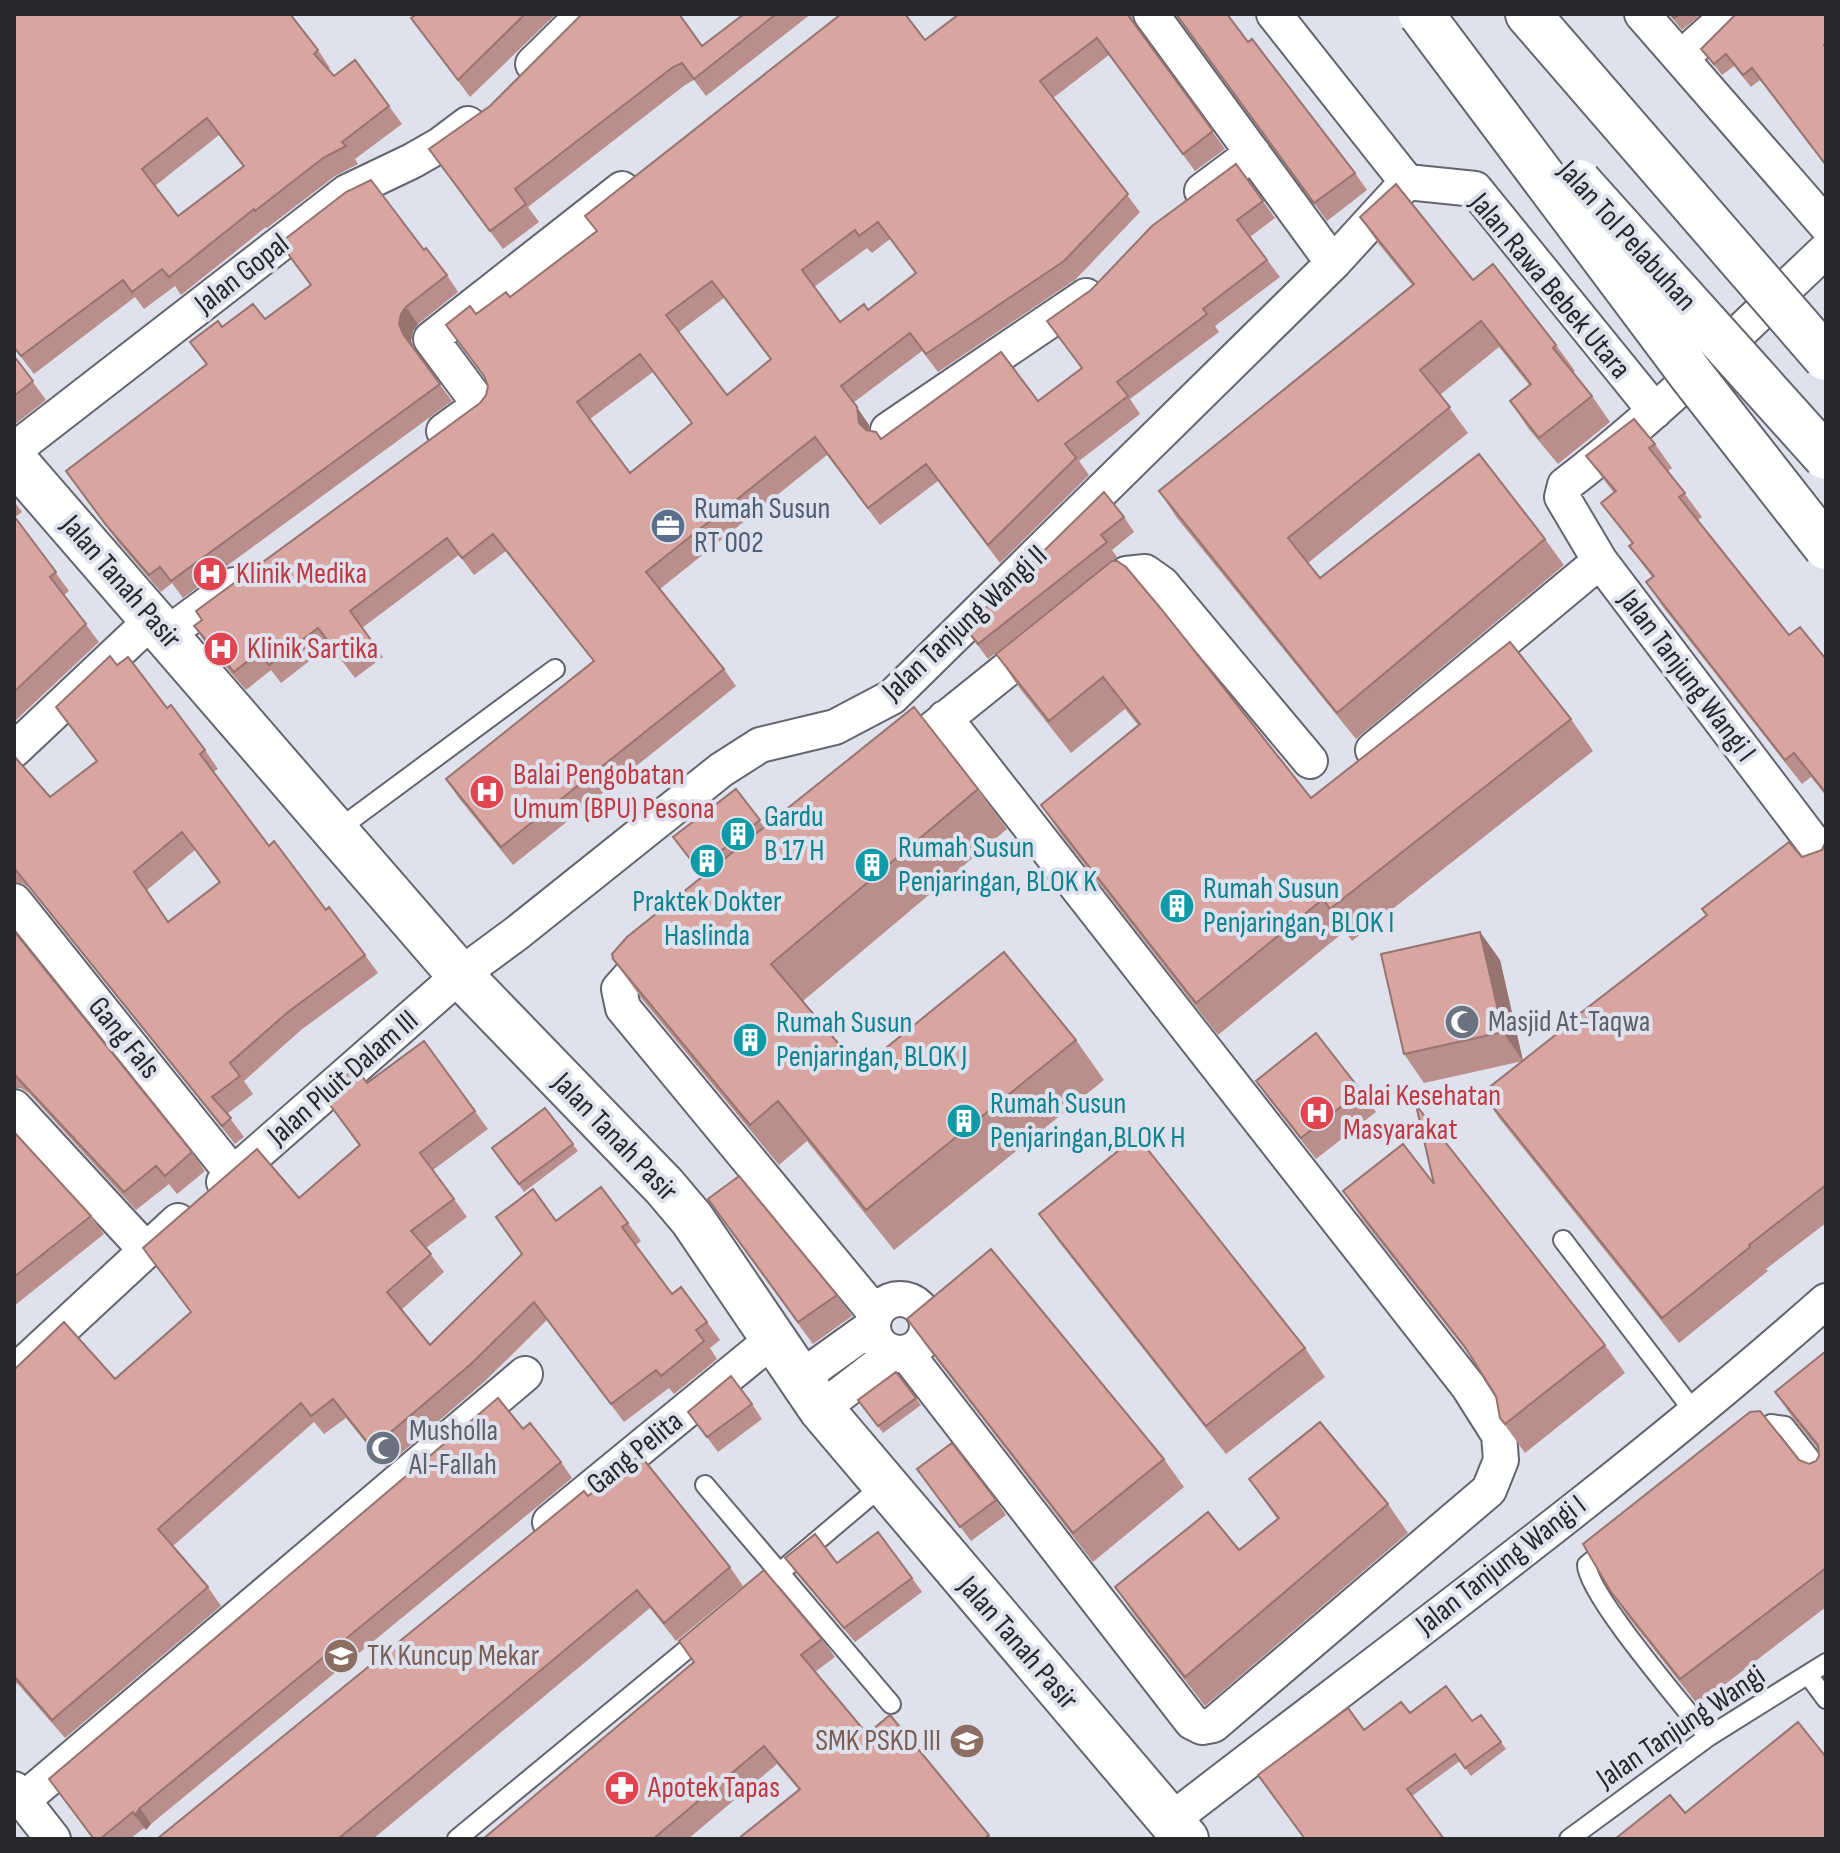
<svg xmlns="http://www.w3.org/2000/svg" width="1840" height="1853" font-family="'Sofia Sans Condensed',sans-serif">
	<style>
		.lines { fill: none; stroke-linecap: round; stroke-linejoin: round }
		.service-casing { stroke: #64656f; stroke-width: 22 }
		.minor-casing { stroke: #64656f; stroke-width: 38 }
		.tertiary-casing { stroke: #64656f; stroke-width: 48 }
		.motorway-casing { stroke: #64656f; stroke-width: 48 }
		.service { stroke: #fff; stroke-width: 18 }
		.minor { stroke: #fff; stroke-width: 34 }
		.tertiary { stroke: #fff; stroke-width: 44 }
		.motorway { stroke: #fff; stroke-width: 44 }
		.motorway-bridge-casing { stroke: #64656f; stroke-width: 48; stroke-linecap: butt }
		.motorway-bridge { stroke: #fff; stroke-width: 44 }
		.wall { fill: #ba8e8a; fill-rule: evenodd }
		.shaded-wall { fill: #977470 }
		.building { fill: #d8a5a0; stroke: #977470; stroke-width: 2; fill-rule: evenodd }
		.labels { text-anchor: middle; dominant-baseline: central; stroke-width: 8; stroke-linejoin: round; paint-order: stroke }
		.street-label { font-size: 30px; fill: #27282c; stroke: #dfe1ed }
		.service-label { font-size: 30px; fill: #4e5e75; stroke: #dfe1ed; text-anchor: start }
		.health-label { font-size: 30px; fill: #be3a42; stroke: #dfe1ed; text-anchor: start }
		.culture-label { font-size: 30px; fill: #0d838f; stroke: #dfe1ed; text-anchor: start }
		.worship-label { font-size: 30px; fill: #5b616d; stroke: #dfe1ed; text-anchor: start }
		.education-label { font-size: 30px; fill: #785e54; stroke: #dfe1ed; text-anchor: start }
	</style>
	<rect width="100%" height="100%" fill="#dfe1ed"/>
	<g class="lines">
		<defs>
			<path id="service" d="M336,831L555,669
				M1563,1240L1695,1413
				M1750,1436L1771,1424L1785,1426L1826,1478
				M705,1485L891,1704
				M1610,1546L1587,1565C1587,1594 1686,1708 1708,1737
				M754,1594L883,1485
				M1809,1676L1826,1699
				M457,1839L703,1636
				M1569,1839L1708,1737L1826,1663"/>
			<path id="minor" d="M1151,14L1333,263
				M1274,14L1407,182L1475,189L1655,411
				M1642,14L1826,225
				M1681,58L1730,14
				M533,64L584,14
				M1202,191L1253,153
				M1826,250C1741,330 1658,414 1565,485L1562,497L1600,561L1826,859
				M888,430L1086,296
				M444,431L480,405L431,339L622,189
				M14,450L347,192L412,161L440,145L468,124
				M1094,599L1126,574L1145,572L1162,584L1310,761
				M167,634L234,585
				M929,732L1041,642
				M14,750L153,619
				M1373,750L1600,561
				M14,901L233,1174
				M660,948L642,963L619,989L623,1008L876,1314
				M14,1107L145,1249
				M224,1182L460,975L517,933L721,770L760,745L835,727L892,697L1333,263L1407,182
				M873 1326a27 27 0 1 1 54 0a27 27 0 1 1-54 0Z
				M906,1353L1192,1722L1202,1727L1213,1725L1489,1490L1501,1460L1499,1435L1468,1386L945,718
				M14,1373L178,1221
				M799,1379L873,1326
				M821,1409L894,1353
				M550,1522L772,1340
				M14,1789L53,1839
				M23,1800L525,1374
				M1170,1821C1391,1650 1617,1486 1826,1301"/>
			<path id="tertiary" d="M14,460L460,975L664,1186L692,1219L821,1409L1186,1839"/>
			<path id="motorway" d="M1528,14L1735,253"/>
		</defs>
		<use href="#service" class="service-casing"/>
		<use href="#minor" class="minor-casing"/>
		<use href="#tertiary" class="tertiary-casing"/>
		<use href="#motorway" class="motorway-casing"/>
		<use href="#service" class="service"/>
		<use href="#minor" class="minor"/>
		<use href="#tertiary" class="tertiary"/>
		<use href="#motorway" class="motorway"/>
		<defs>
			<path id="motorway-bridge" d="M1421,14L1693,377L1826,547
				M1579,182L1826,457
				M1735,253L1826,358"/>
		</defs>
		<use href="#motorway-bridge" class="motorway-bridge-casing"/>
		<use href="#motorway-bridge" class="motorway-bridge"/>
	</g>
	<path class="wall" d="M14,14L318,50L330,68L328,70L334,76L389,106L402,124L355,159L358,164L335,176L267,228L266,227L181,295L175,286L144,309L135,297L34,374L14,348ZM219,135L243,167L178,216L155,186Z
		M417,14H556L470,97L411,18Z
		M582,14H684L680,16L702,46L744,14H811L706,96L694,80L685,85L528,207L539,222L503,249L429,149L490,106Z
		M1176,14L1248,42L1355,173L1367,190L1327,221Z
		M1669,14H1702L1682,30Z
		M1826,14V166L1760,80L1751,87L1734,66L1722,75L1701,49Z
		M1131,15L1134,24L1225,149L1195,171L1109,55L1053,98L1140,212L1076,279L938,372L922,351L853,403L869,425L870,431L881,439L1038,401L1082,368L1047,321L1091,290L1236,164L1275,218L1250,237L1280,277L1215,326L1219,332L1130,399L1140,414L1079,461L1089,475L1000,563L938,481L880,525L827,455L660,589L724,669L736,686L513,865L458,797L446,779L593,661L506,551L474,575L459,555L362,628L383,657L355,678L330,645L281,683L271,670L246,690L206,644L194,626L202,620L196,611L480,403L486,395L488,386L476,314L510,297L597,232L585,216L925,40ZM890,239L916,273L868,310L840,322L814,287L867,248L872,253ZM724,298L771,360L727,395L679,332ZM653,372L691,423L630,473L590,419Z
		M1360,217L1473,280L1556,345L1575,371L1573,373L1592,396L1610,422L1558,464L1528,428L1510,401L1530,386L1499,347L1440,395L1468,433L1308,563L1320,578L1545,539L1564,565L1356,739L1177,518L1159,491L1412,285L1378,243Z
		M280,243L424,250L447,275L458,292L418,324L413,331L411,341L414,349L452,401L183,598L172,583L161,592L118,542L66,471L206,365L190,342L222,327L265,319L310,285Z
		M14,356L46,400L14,425Z
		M1655,444L1672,468L1668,471L1702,517L1698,520L1789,635L1826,659V796L1811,777L1802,784L1663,607L1646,582L1652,577L1629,546L1632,544L1601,503L1614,493L1586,456Z
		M14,501L22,512L15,517L69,591L64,595L99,642L14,722Z
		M1124,517L1134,532L1112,550L1117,557L988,659L965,628Z
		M1112,561L1311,798L1571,719L1593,751L1352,941L1345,931L1218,1035L1063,837L1041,805L1138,725L1125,709L1071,753L1018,686L996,654Z
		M117,665L167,708L205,750L218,769L213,772L269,846L365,955L378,973L301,1030L244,1081L253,1094L227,1114L244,1137L235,1144L30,888L22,883L14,882V756L50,797L96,761L56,707ZM195,850L219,883L168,922L147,890Z
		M736,789L764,827L978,789L1007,829L803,1001L860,1069L1076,1040L1104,1080L894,1250L807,1141L779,1165L642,999L613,959L703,877L673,837Z
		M1826,841V1223L1766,1269L1768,1271L1679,1343L1499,1118L1482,1093L1570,1024L1569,1022L1802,857L1822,850Z
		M14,931L192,1152L205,1171L177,1194L169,1184L136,1210L29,1093L21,1088H14Z
		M1480,932L1500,960L1523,1061L1424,1083L1404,1054Z
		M424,1041L488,1129L433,1170L467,1217L426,1248L444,1272L401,1310L430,1345L556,1221L628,1223L641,1241L636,1245L672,1294L707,1322L720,1340L710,1348L717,1359L674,1394L669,1388L624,1422L547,1320L484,1382L385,1467L346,1418L324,1434L314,1422L173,1546L208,1587L221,1606L65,1738L17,1683L14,1686V1370L115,1379L191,1312L143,1248L299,1198L359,1146L321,1093L367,1083Z
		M1256,1081L1361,1091L1376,1112L1316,1159L1271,1102Z
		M545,1108L578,1151L524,1192L492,1148Z
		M14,1132L91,1216L104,1234L14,1306Z
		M1434,1184L1605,1345L1625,1373L1525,1453L1500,1418L1496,1396L1475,1362L1363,1220L1343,1191Z
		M1039,1214L1305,1348L1325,1377L1226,1454L1059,1242Z
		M723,1221L837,1295L852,1316L813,1344Z
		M907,1319L1164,1459L1184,1487L1093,1562L927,1347Z
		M1826,1351V1607L1698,1705L1629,1618L1611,1592L1799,1460L1809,1464L1816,1461L1819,1456L1818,1449L1793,1418L1775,1392Z
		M896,1372L921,1405L883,1433L858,1400Z
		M752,1404L762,1419L718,1452L688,1412Z
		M523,1429L561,1462L572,1478L151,1824L146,1830L144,1828L130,1839H93L49,1779Z
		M917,1469L996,1500L1006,1515L971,1541Z
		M1249,1479L1388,1504L1408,1533L1205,1706L1135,1616L1115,1587L1239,1550L1278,1520Z
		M588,1496L730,1567L743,1586L676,1641L650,1608L373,1839H157Z
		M785,1558L837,1563L912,1578L922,1592L855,1642L796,1573Z
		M822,1639L835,1657L815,1672L867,1734L890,1715L992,1839H738L799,1790L777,1764L688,1839H483Z
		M1410,1713L1472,1721L1481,1715L1506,1749L1471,1776L1460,1761L1412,1796L1364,1730Z"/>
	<path class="shaded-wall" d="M406,307L418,324L413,331L411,341L415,351L403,334L399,324L401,314Z
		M857,407L869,425L871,440L859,423Z
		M1480,932L1500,960L1523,1061L1503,1032Z
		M140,1808L151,1824L146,1830L135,1815Z"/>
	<path class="building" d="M14,14H290L318,50L314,54L334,76L355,60L389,106L342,142L346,146L323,158L255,211L254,209L169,277L162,269L132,292L123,280L21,356L14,347ZM207,118L244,166L178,216L142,169Z
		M417,14H525L458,80L411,18Z
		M582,14H679L702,46L744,14H776L694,79L682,63L673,67L515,189L526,204L490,231L429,149L490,106Z
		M841,14H905L925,40L959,14H1127L1213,131L1183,154L1097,38L1040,81L1128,194L1064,261L926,354L910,333L841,386L857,407L859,423L866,430L876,432L881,439L1001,352L1038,401L1082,368L1047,321L1091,290L1152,226L1236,164L1263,201L1237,220L1267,260L1203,309L1207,314L1117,382L1128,396L1065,444L1076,458L988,545L926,464L868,508L815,437L646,572L724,669L501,847L446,779L594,661L493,534L462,558L447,538L350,611L371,640L343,661L318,628L269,665L259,652L234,672L194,626L202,620L196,611L480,403L486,395L488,386L484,376L446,325L470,306L476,314L506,292L510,297L597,231L585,216ZM878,222L916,273L868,310L864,304L840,322L802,270L855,230L859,236ZM712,281L771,359L727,395L666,315ZM640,354L692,423L630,473L577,402Z
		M1176,14H1227L1248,42L1252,39L1355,173L1314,203Z
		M1670,14H1680L1674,18Z
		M1736,14H1826V44L1824,45L1826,48V165L1752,68L1743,75L1726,54L1714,64L1701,49Z
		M371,180L424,250L426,248L447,275L406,307L401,314L399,324L403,334L440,384L171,581L160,567L149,575L106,525L66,471L207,364L190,342L218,321L222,327L253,304L265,319L311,285L280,243L346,192Z
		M1396,184L1473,280L1493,264L1556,345L1553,348L1592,396L1539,438L1510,401L1531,384L1481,321L1420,370L1450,407L1288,538L1320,578L1479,454L1545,539L1337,713L1159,491L1414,284L1360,217Z
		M14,356L33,381L14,396Z
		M1634,419L1655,444L1649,448L1685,493L1679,497L1789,635L1800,627L1826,659V793L1794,753L1785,760L1646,582L1654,576L1629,546L1633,543L1601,503L1616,491L1586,456Z
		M1104,492L1124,517L1101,535L1107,542L978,644L965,628Z
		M14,516L56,572L50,577L86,624L14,692Z
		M1112,561H1117L1126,567L1162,610L1311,798L1510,642L1571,719L1330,909L1323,899L1196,1003L1041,805L1140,724L1103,677L1049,721L996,654Z
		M110,656L117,665L128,657L167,708L171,705L205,750L200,754L269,846L274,841L326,910L329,907L365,955L288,1012L230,1063L240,1076L212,1097L231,1118L222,1126L14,868V756L50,797L97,761L56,707ZM182,832L220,882L168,922L134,872Z
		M914,707L978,789L771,964L860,1069L1004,952L1076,1040L866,1210L778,1101L750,1125L613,959L612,954L627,937Z
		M736,789L760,820L698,869L673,837Z
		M1826,841V1185L1749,1245L1750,1247L1662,1318L1482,1093L1573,1021L1569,1022L1707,915L1702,909L1789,842L1802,857L1822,850Z
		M14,931L192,1152L165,1176L156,1166L124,1192L14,1074Z
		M1480,932L1503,1032L1404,1054L1381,954Z
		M1316,1033L1361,1091L1301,1138L1256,1081Z
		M424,1041L475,1111L420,1153L454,1199L411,1231L431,1254L387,1292L430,1345L522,1254L496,1217L533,1189L556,1221L601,1187L628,1223L622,1227L672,1294L681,1287L707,1322L696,1330L704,1341L661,1376L656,1370L611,1404L534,1302L471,1364L372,1448L333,1399L311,1416L301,1403L158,1529L208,1587L52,1720L14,1676V1370L64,1322L115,1379L191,1312L143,1248L257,1149L299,1198L360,1145L321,1093L356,1068L367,1083Z
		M1416,1105L1605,1345L1505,1424L1500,1418L1496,1396L1465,1347L1343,1191L1403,1144L1434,1184Z
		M545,1108L573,1144L519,1184L492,1148Z
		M14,1132L91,1216L14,1277Z
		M1137,1136L1305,1348L1206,1426L1039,1214Z
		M739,1176L837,1295L798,1322L708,1199Z
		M991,1249L1164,1459L1073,1533L907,1319Z
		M1826,1351V1568L1680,1679L1611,1592L1583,1544L1750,1412L1760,1411L1799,1460L1809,1464L1816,1461L1819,1456L1818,1445L1775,1392Z
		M896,1372L916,1398L878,1426L858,1400Z
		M731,1376L752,1404L707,1437L688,1412Z
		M498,1398L523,1429L530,1423L561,1462L140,1808L135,1815L133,1812L100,1839H94L49,1779Z
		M1320,1422L1388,1504L1185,1677L1115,1587L1208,1512L1239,1550L1279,1518L1249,1479Z
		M952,1443L996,1500L960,1527L917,1469Z
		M640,1455L730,1567L664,1623L637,1590L338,1839H157L584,1491L588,1496Z
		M878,1532L912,1578L844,1628L785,1558L815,1534L837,1563Z
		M764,1570L822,1639L801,1655L867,1734L890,1715L989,1835L984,1839H738L800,1789L764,1746L653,1839H483L694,1662L679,1641Z
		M1446,1686L1472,1721L1481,1715L1501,1742L1465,1768L1455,1754L1407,1789L1444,1839H1305L1258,1775L1348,1708L1364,1730L1401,1702L1410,1713Z
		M1798,1722L1826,1757V1839H1615L1670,1795L1685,1813Z"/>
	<defs>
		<symbol id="office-disc" viewBox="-11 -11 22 22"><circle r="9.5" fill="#5c6f8a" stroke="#dfe1ed"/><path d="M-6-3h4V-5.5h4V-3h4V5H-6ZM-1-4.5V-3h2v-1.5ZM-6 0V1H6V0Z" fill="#fff"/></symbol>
		<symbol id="hospital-disc" viewBox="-11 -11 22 22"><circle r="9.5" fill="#e0444e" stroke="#dfe1ed"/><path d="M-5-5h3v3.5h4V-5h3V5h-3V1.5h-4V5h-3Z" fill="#fff"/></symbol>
		<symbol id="building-disc" viewBox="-11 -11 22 22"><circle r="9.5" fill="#0f9aa8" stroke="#dfe1ed"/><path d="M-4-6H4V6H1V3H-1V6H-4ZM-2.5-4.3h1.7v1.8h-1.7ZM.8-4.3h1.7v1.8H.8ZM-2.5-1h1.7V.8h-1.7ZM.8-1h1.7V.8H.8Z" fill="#fff"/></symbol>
		<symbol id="mosque-disc" viewBox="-11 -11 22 22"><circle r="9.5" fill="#6b7280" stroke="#dfe1ed"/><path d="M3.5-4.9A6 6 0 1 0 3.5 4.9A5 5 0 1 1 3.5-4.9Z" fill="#fff"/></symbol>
		<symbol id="school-disc" viewBox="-11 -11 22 22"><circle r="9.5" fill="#8d6e63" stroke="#dfe1ed"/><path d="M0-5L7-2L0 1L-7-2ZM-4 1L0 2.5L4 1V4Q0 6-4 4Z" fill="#fff"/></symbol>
		<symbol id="pharmacy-disc" viewBox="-11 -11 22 22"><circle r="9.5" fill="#e0444e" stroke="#dfe1ed"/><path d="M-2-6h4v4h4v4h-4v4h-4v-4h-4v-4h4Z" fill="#fff"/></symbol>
	</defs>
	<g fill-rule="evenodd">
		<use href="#office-disc" x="648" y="506" width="40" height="40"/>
		<use href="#hospital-disc" x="190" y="554" width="40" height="40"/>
		<use href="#hospital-disc" x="201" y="629" width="40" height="40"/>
		<use href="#hospital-disc" x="467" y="772" width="40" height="40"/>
		<use href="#building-disc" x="718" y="814" width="40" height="40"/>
		<use href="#building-disc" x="687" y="841" width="40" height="40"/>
		<use href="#building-disc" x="852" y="845" width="40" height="40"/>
		<use href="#building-disc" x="1157" y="886" width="40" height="40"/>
		<use href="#mosque-disc" x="1442" y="1002" width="40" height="40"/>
		<use href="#building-disc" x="730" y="1020" width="40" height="40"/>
		<use href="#hospital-disc" x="1297" y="1093" width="40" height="40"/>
		<use href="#building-disc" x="944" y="1101" width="40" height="40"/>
		<use href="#mosque-disc" x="363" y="1428" width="40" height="40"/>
		<use href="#school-disc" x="321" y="1636" width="40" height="40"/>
		<use href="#school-disc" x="947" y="1721" width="40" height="40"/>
		<use href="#pharmacy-disc" x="602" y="1768" width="40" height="40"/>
	</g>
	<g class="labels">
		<g class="street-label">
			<text transform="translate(1627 236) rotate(48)">Jalan Tol Pelabuhan</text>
			<text transform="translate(242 274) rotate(-38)">Jalan Gopal</text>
			<text transform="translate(1550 286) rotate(50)">Jalan Rawa Bebek Utara</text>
			<text transform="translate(121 582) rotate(49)">Jalan Tanah Pasir</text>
			<text transform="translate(965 623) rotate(-43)">Jalan Tanjung Wangi II</text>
			<text transform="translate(1687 676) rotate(53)">Jalan Tanjung Wangi I</text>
			<text transform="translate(124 1038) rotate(51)">Gang Fals</text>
			<text transform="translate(343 1078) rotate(-41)">Jalan Pluit Dalam III</text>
			<text transform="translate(615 1137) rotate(46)">Jalan Tanah Pasir</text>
			<text transform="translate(635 1453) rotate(-39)">Gang Pelita</text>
			<text transform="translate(1501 1565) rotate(-38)">Jalan Tanjung Wangi I</text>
			<text transform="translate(1018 1643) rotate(49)">Jalan Tanah Pasir</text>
			<text transform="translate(1681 1727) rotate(-34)">Jalan Tanjung Wangi</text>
		</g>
		<g class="service-label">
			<text x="694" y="509">Rumah Susun<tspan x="694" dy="34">RT 002</tspan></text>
		</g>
		<g class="health-label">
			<text x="236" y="574">Klinik Medika</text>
			<text x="247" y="649">Klinik Sartika</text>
			<text x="513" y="775">Balai Pengobatan<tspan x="513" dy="34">Umum (BPU) Pesona</tspan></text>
			<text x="1343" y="1096">Balai Kesehatan<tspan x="1343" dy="34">Masyarakat</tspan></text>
			<text x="648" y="1788">Apotek Tapas</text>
		</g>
		<g class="culture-label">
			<text x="764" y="817">Gardu<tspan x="764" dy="34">B 17 H</tspan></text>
			<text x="898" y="848">Rumah Susun<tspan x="898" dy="34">Penjaringan, BLOK K</tspan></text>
			<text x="1203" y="889">Rumah Susun<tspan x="1203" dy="34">Penjaringan, BLOK I</tspan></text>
			<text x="707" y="902" text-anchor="middle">Praktek Dokter<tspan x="707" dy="34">Haslinda</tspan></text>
			<text x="776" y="1023">Rumah Susun<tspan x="776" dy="34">Penjaringan, BLOK J</tspan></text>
			<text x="990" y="1104">Rumah Susun<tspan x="990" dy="34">Penjaringan,BLOK H</tspan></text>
		</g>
		<g class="worship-label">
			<text x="1488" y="1022">Masjid At-Taqwa</text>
			<text x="409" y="1431">Musholla<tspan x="409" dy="34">Al-Fallah</tspan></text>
		</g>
		<g class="education-label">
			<text x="367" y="1656">TK Kuncup Mekar</text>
			<text x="941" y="1741" text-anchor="end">SMK PSKD III</text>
		</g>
	</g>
	<rect width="1840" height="1853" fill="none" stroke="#27282c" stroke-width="32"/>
</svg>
